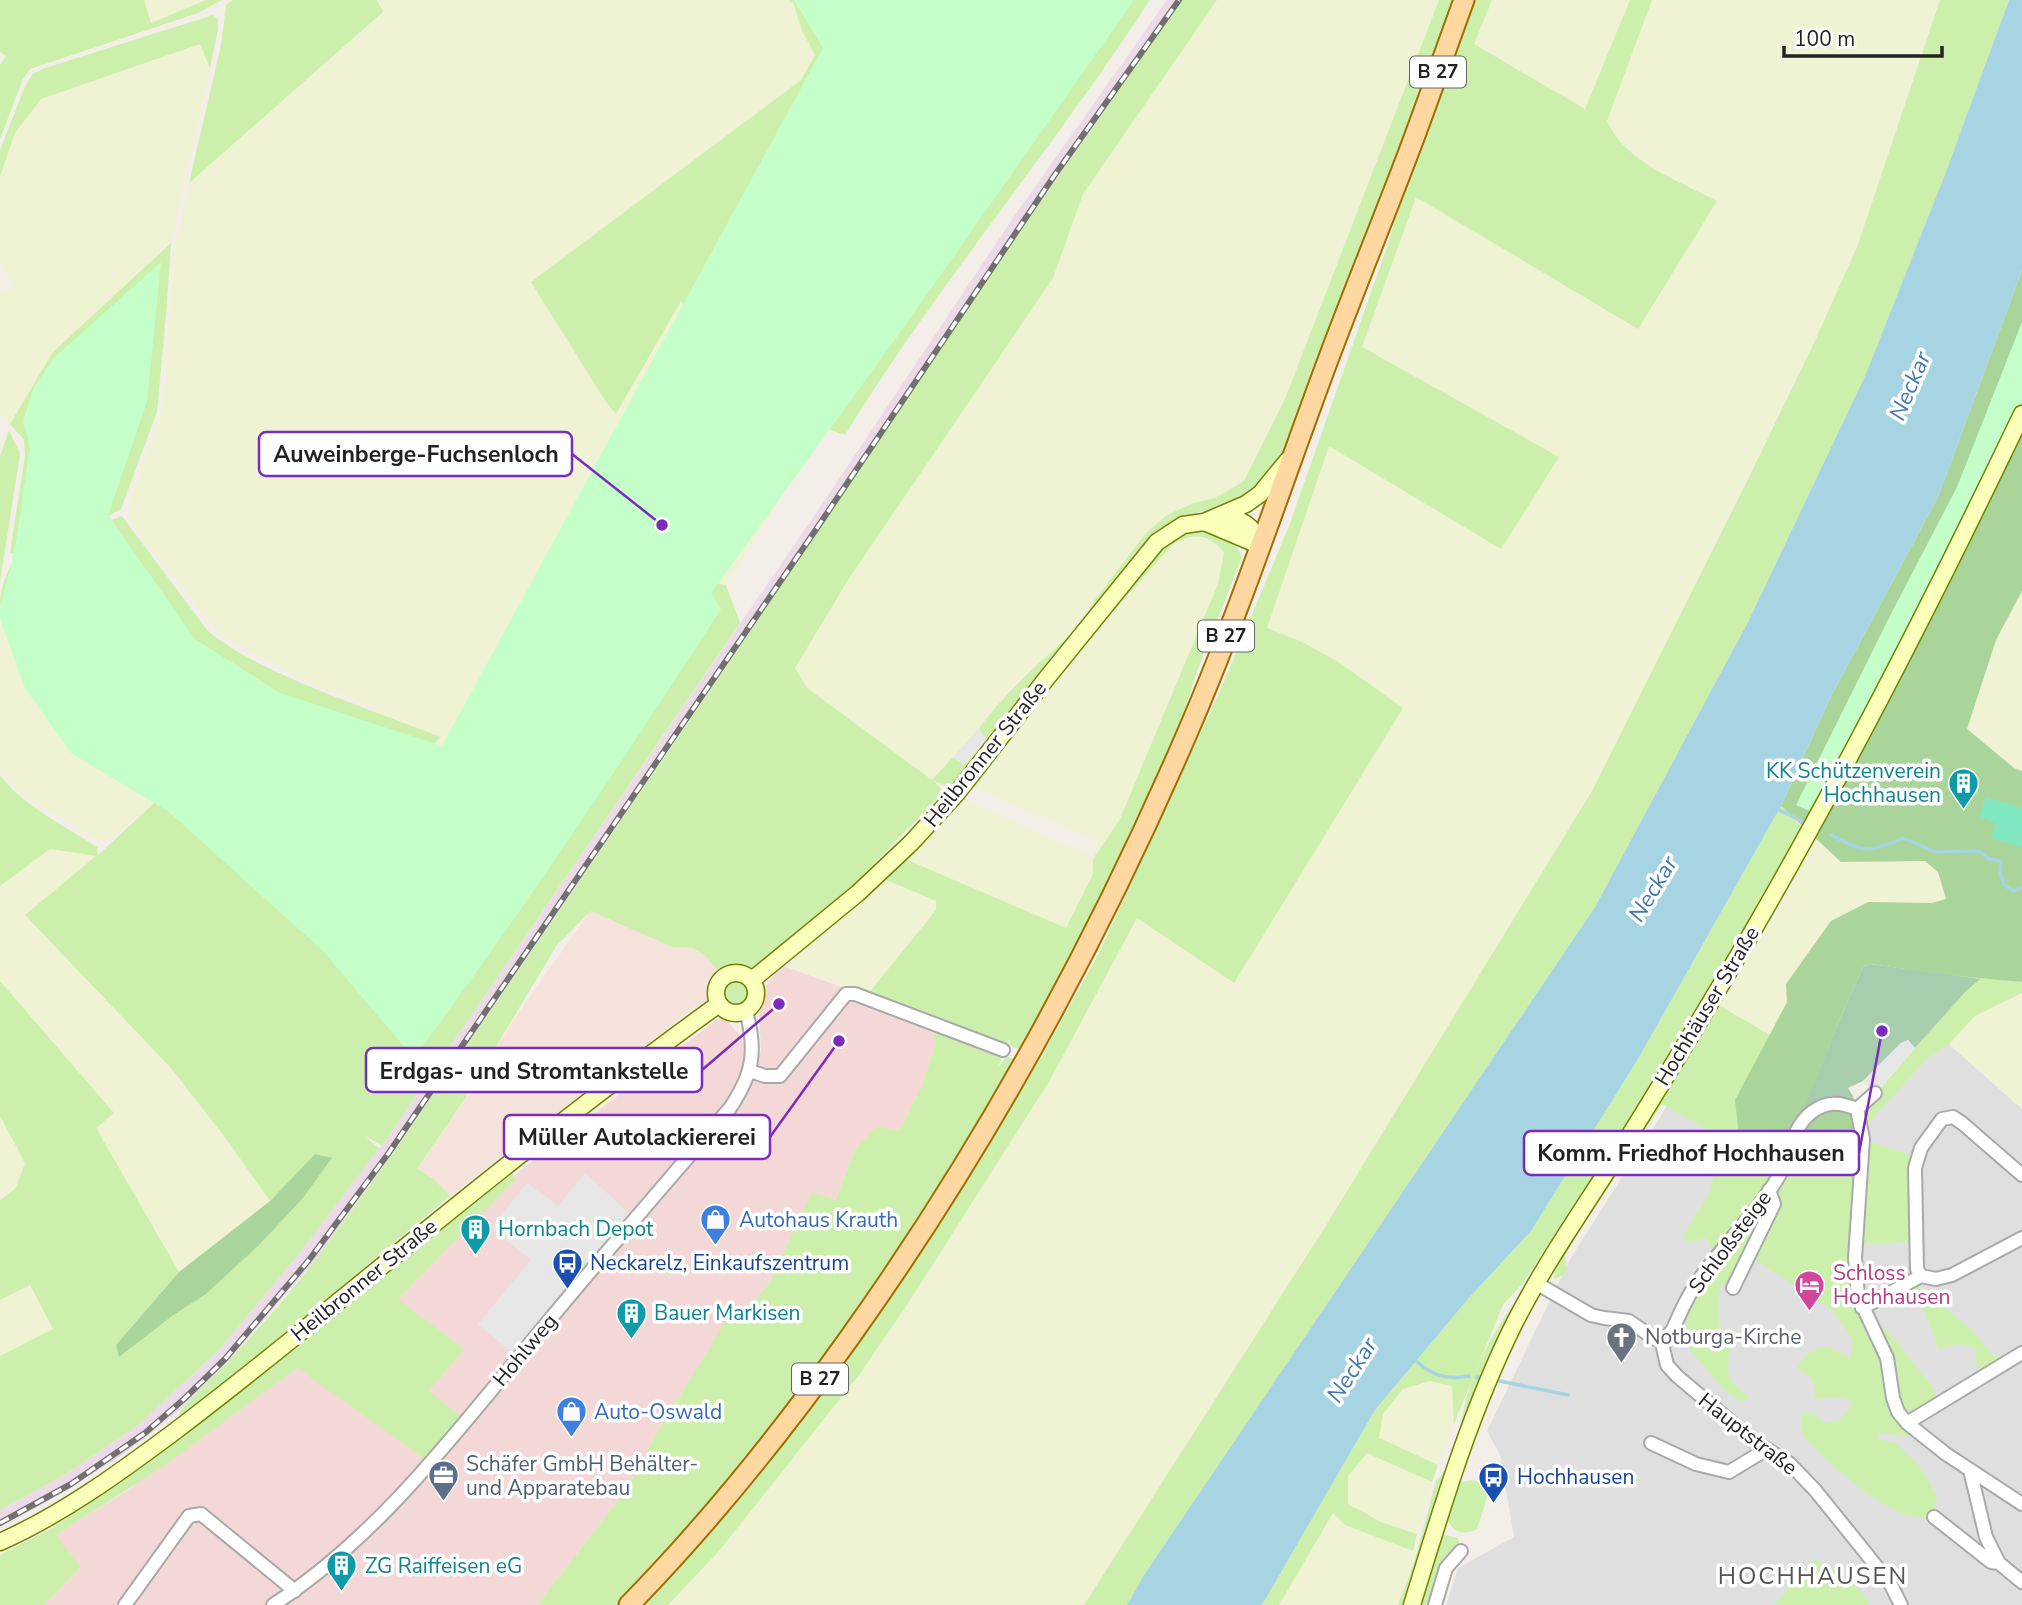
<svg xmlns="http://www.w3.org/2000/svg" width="2022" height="1605" font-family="'Nunito Sans',sans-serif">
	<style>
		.residential { fill: #e0dfdf }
		.commercial { fill: #f4d8d7 }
		.industrial { fill: #ecdae8 }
		.military { fill: #f5e2db }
		.farmland { fill: #eff2d3 }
		.grass { fill: #ccf0ab }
		.forest { fill: #aad59a }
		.cemetery { fill: #a7cdae }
		.park { fill: #c4fec9 }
		.pitch { fill: #81e7c1 }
		.parking { fill: #e6e6e6 }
		.water { fill: #a6d4e3 }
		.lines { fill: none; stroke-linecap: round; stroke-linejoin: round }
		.stream { stroke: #a6d4e3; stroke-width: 3.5 }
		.street-casing { stroke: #a9a9a9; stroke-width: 16 }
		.secondary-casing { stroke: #718200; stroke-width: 19 }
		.primary-casing { stroke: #a06e00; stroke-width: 23 }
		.street { stroke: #fff; stroke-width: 12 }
		.secondary { stroke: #faffba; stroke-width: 16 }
		.primary { stroke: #ffd8a1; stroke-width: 19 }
		.rail-casing { stroke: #707070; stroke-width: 6 }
		.rail { stroke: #fff; stroke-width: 3.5; stroke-dasharray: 10; stroke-linecap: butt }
		.labels { text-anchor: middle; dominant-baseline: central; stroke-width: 7; stroke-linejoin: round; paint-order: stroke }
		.shield { fill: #fff; stroke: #646464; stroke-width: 2 }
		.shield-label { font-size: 19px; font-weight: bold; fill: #222 }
		.street-label { font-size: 21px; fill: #222; stroke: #fff }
		.culture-label { font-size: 21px; fill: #0d838f; stroke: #fff; text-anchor: start }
		.shop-label { font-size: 21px; fill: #366cbe; stroke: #fff; text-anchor: start }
		.transit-label { font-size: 21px; fill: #164399; stroke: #fff; text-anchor: start }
		.hotel-label { font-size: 21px; fill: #b23c85; stroke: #fff; text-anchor: start }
		.worship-label { font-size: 21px; fill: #5b616d; stroke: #fff; text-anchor: start }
		.service-label { font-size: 21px; fill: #4e5e75; stroke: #fff; text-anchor: start }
		.water-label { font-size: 23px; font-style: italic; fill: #4279b2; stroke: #fff }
		.quarter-label { font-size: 24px; letter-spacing: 2px; fill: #555; stroke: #fff }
		.leader { fill: none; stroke: #7b2cbf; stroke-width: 2.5 }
		.callout-dot { fill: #7b2cbf; stroke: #fff; stroke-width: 2.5 }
		.callout { fill: #fff; stroke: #7b2cbf; stroke-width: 2.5 }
		.callout-label { font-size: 23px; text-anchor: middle; font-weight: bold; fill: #222 }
	</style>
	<rect width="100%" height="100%" fill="#f3efe8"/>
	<path class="residential" d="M1941,1037L2022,1109V1605H1446L1458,1568L1514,1537L1500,1455L1487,1431L1569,1261L1679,1087L1811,1150Z"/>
	<path class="commercial" d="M781,965L841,987L838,993L935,1029L936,1043L921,1087L900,1130L876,1128L856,1148L835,1200L812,1193L770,1281L749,1309L735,1307L655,1436L626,1490L537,1605H44L81,1567L55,1535L131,1488L455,1234L520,1171L720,1017L727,1020L740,1036L744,1046L761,1052L759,1013L764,989Z"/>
	<path class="industrial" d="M1167,0H1183L967,307L449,1074L317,1258L228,1362L180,1410L124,1454L40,1506L0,1526V1510L66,1474L137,1426L218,1351L298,1255L375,1152L382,1146L829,494L1015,215Z"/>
	<path class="military" d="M591,910L672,947L693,948L705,956L724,977L717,986L716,999L719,1004L695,1007L450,1196L434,1179L417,1170L462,1104L512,1022Z"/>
	<path class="farmland" d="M144,0H206L151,23Z
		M377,0H792L802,31L815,55L801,80L531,282L606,402L616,414L677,305L824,428L726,585L665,574L540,786L460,702L539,787L395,784L442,737L373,711L375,707L303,680L221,635L142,538L129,516L131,496L162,413L174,254L189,183L383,13Z
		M1217,0H1439L1285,399L1244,481L1215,498L1194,503L1146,533L1072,634L1009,690L979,728L932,780L807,688L795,668L848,580L1053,278L1083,194Z
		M1492,0H1630L1586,110L1474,44Z
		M1652,0H1940L1857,247L1814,343L1592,791L1508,931L1325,1227L1084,1605H668L719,1551L859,1375L907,1305L1050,1081L1137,917L1234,983L1403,708L1337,661L1300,641L1266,628L1329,446L1501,549L1558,457L1362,347L1416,197L1638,328L1717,201L1647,164L1613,135L1607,121Z
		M201,44L210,68L171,243L53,352L10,424L0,413V294L14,284L0,263V176L15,133L41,99Z
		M1198,535L1214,540L1224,552L1218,584L1120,819L1093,859V874L1066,928L905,859L956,796L1082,852L1093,858L1096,840L974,788L1093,634L1173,544L1184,538Z
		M2022,591V771L2014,768L1967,729L1996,640Z
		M9,594L169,790L110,840L100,841L20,793L0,768V606Z
		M1813,836L1841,862L1924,860L1938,872L1946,899L1933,903L1868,902L1786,984L1787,1002L1770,1035L1715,1003Z
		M50,849L97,856L25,915L171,1068L227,1140L270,1201L179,1272L96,1128L114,1113L0,981V886Z
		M884,879L936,901V910L868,994L794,969L793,954Z
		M2022,993V1109L1949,1044L1975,1016Z
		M0,1116L25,1163L16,1188L0,1200Z
		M29,1285L53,1329L0,1356V1300Z
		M1430,1381L1452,1385L1454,1424L1438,1465L1379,1438L1383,1414L1403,1389Z
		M1367,1453L1432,1482L1417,1534L1381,1522L1348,1504V1476Z
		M1333,1513L1346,1525L1413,1551L1416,1555L1398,1605H1279Z"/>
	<path class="grass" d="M0,0H144L151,23L206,0H222L198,13L30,69L23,79L0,139V65L6,56L0,52Z
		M233,0H377L383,12L189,183L221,45L226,5Z
		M789,0H1150C1053,149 938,284 845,435L824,428L723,375L681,301L616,414L606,402L531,282L801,80L815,55L802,31L793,2L791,3Z
		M1182,0H1217L1083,194L1053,278L848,580L795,668L807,688L932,780L953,757L964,765L986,740L979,728C1008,690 1036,665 1072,634L950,787L934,781L944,792L857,881L752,980C743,972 735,971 724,977L705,956L693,948L672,947L591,911L557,945L462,1103L417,1169L434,1179L450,1196L181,1420L180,1410L228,1362L281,1303L317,1258L396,1149L737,651L967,307Z
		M1439,0H1457L1287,447L1275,469L1258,492L1222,509L1201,511L1174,522L1080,625L1094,601L1146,533L1167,515L1194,503L1215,498L1244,481L1285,399Z
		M1474,0H1492L1474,44L1585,109L1630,0H1652L1607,121C1625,162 1679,181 1717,201L1638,329L1416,197L1362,347L1559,457L1501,549L1329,446L1267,628L1300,641L1337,661L1403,708L1234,983L1137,918L1050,1080L907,1305L859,1375L719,1551L668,1605H644L714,1525L887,1301L962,1190L1040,1059L1098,955L1223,684L1289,526L1387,247L1404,189Z
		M1940,0H2009L1944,177L1865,376L1748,622L1595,907L1144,1575L1127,1605H1084L1325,1227L1592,791L1748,479L1814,343L1857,247Z
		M213,15L218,20V30L210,68L200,44L41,99L15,133L0,176V150L25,86L32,75L42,69Z
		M171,243L166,315L157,412L121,509L77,533L122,516L208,631C236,654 268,668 301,683C347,702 394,719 441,737L395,784L664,574L726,585L740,623L382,1146L363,1135L379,1148L298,1255L218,1351L137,1426L66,1474L0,1510V1356L53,1329L30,1285L0,1300V1200L16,1188L25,1163L0,1116V981L114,1113L96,1128L179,1272L116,1345L172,1316L206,1294L303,1198L331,1159L315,1154L270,1201L227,1140L171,1068L25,915L96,856L50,849L0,886V775C24,807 64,825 97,847L98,855L168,790L9,594L0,606C0,586 7,570 18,554L10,553L25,455L24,440L10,424L53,352Z
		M9,430L20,454L0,582V456Z
		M1200,530C1220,533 1235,537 1242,557L1196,674L1180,726L1080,941L1020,1050L1009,1045L1010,1038L998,1067L1007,1056L1017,1061L917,1225L816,1372L717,1495L661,1560L618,1605H537L626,1490L655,1436L735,1306L749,1309L770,1281L812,1192L835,1200L856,1148L876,1127L900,1130L921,1087L936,1043L930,1021L868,994L936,910V901L884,879L905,859L1066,928L1093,874V859L1120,819L1218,584L1224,552C1208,533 1194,532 1173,544L1093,634L974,788L970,787L1091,633L1167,541L1184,533Z
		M1781,806L1804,829L1596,1178L1589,1182L1523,1283L1503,1305L1454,1424L1452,1386L1430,1381L1403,1389L1383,1414L1379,1438L1438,1465L1432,1482L1367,1453L1348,1476V1504L1381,1522L1417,1534L1413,1551L1345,1525L1333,1513L1279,1605H1262L1375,1410L1468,1299L1531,1231L1638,1059Z
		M1903,967L1948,975L2022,982V993L1975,1016L1949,1044L1928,1058L1862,1130L1863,1139L1918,1158L1916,1242L1856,1244L1858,1296L1877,1323L1892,1336L1930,1384L1939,1401L1908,1423L1925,1437L1877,1433L1879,1439L1898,1444L1920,1467L1937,1497L1934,1517C1898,1529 1823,1460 1801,1433L1802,1412L1814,1413L1824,1423L1840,1420L1853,1403L1843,1397L1815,1399L1814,1380L1796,1368L1811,1349L1831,1347L1850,1358L1853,1341L1833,1311L1748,1255L1733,1288L1721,1283L1718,1301L1719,1330L1729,1348L1728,1372L1733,1383L1749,1398L1741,1402L1724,1390L1683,1341L1688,1315L1687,1299L1711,1264L1712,1250L1706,1237L1689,1243L1682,1238L1710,1192L1717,1162L1733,1144L1662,1104L1580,1228L1565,1256L1567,1268L1564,1275L1554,1279L1557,1257L1715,1003L1770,1035L1735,1100L1789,1148L1811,1150L1876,1093L1939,1021Z
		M726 993a11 11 0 1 1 22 0a11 11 0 1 1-22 0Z
		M512,1174L516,1179L398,1299L464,1349L429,1391L461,1417L425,1459L297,1368L161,1468L56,1535L81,1567L44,1605H0V1555L50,1529L100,1497Z
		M1912,1281L1974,1332L1994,1357L2022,1351L1987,1373L1976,1363V1348L1959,1344L1939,1349L1924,1311L1903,1286Z
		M1513,1305L1435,1532L1458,1538L1461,1551L1435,1605H1398L1414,1563L1436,1481C1461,1458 1459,1417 1470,1386C1480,1358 1495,1329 1513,1305Z
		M1473,1480L1482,1483L1488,1490V1495L1477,1529C1464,1536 1452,1533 1447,1518L1458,1483Z
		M1814,1559C1837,1571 1854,1580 1869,1602L1868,1605H1774Z"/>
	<path class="forest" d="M2022,270V591L1996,640L1967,729L2014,768L2022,771V982L1947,975L1870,964L1863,967L1838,1023L1804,1110L1827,1096H1853L1861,1130L1839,1156L1739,1136L1735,1100L1787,1002L1786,984L1831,921L1868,902L1932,903L1946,899L1938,872L1925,861L1841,862L1781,806L1831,696L1938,497Z
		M315,1154L332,1158L303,1198L260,1244L206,1294L172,1316L119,1357L116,1345L179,1272L270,1201Z"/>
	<path class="cemetery" d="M1870,964L1980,979L1966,991L1915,1048L1908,1040L1901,1043L1863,1081L1848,1088L1853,1096C1832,1096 1820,1097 1803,1111L1838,1023L1863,967Z"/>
	<path class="park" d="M794,0H1134L904,327L711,593L721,609C623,761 522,912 414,1058L322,950L169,812L71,753L25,688L0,619V610L16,543L30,445L23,421L34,387L55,357L161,262L147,402L108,515L195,639L280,693L442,746L823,48Z
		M2022,322V402L1954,543L1812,812L1796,805L1891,614L1957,487Z"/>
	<path class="pitch" d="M1986,797L2022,808V847L1991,838L1996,823L1979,817Z"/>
	<path class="parking" d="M979,728L987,740L964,765L953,757Z
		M1908,1040L1915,1048L1873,1095L1863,1081L1901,1043Z
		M585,1173L630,1214L512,1353L478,1324L531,1260L491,1228L527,1183L558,1206Z"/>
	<path class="water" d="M2009,0H2022V270L1938,497L1831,696L1781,806L1638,1059L1531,1231L1468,1299L1375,1410L1262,1605H1127L1144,1575L1595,907L1748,622L1865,376L1944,177Z"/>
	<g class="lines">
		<path class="stream" d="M1775,808L1804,822
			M1832,835C1862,853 1871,853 1903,838L1936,852L1979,851L1989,859L2001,861L2000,873L2004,885L2014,891L2022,887
			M1416,1361C1434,1376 1445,1380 1469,1376
			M1477,1377L1481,1378
			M1495,1380L1568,1395"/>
		<defs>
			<path id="street" d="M750,1071L765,1076H780L846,994H855L1003,1050
				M1857,1109L1863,1139L1855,1258L1858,1296L1887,1358L1893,1398L1898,1412L1907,1423L1946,1454L2022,1504
				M1857,1109L1875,1093
				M1921,1276L1917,1269L1915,1168L1921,1148L1942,1119L1953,1117L1962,1123L2022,1175
				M1536,1283L1591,1315L1604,1318L1629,1321L1655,1339H1661
				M1733,1288L1774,1204L1769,1190
				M1862,1308L1921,1276L1936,1279L1952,1275L2022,1238
				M1661,1339L1667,1365L1677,1376L1755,1442L1789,1463L1815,1490L1865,1552L1891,1585L1901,1605
				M1661,1339L1667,1337L1673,1329C1681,1311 1689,1293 1701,1277C1726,1242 1759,1211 1780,1174C1791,1153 1792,1127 1812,1112C1827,1101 1840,1102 1857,1109
				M1907,1423L2022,1353
				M1651,1443L1696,1464L1729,1472L1767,1449
				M1970,1470L1986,1537L1999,1563
				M1934,1517L1991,1562L1999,1563L2022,1582
				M125,1605L189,1516L201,1514L295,1591
				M273,1605C373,1540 448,1443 523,1352C590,1270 661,1189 730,1108C753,1074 757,1051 746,1011
				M1435,1605L1446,1568L1461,1551"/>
			<path id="secondary" d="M1221,516C1242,519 1254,525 1261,546
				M1204,522L1261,546
				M716 993a20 20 0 1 1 40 0a20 20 0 1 1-40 0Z
				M752,980L858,893L911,843L957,793L1046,679L1157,542L1183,525L1204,522L1246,504L1260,494L1288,460
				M0,1542C63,1514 119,1473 174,1432C224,1394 274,1354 323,1314C453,1208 583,1102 719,1004
				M1412,1605C1441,1511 1469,1415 1513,1326C1541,1270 1577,1218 1611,1165C1659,1089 1705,1012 1751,934C1849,765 1938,590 2022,414"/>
			<path id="primary" d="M629,1605C710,1522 783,1431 850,1337C987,1145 1096,945 1189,729C1242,606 1284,477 1331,352C1357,283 1385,215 1411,146C1429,98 1446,49 1464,0"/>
		</defs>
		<use href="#street" class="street-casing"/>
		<use href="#secondary" class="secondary-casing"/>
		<use href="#primary" class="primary-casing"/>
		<use href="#street" class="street"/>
		<use href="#secondary" class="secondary"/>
		<use href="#primary" class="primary"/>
		<defs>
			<path id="rail" d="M0,1523L71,1484L145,1433L184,1399L225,1359L309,1260L388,1154L817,528L1054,176L1179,0"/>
		</defs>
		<use href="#rail" class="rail-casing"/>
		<use href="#rail" class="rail"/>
	</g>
	<defs>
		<symbol id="building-pin" viewBox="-11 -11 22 30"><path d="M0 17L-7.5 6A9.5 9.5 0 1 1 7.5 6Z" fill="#0f9aa8" stroke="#fff"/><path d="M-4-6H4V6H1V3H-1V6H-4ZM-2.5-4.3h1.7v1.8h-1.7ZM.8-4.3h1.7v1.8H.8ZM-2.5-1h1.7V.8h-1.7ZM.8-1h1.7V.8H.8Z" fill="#fff"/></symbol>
		<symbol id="shop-pin" viewBox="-11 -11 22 30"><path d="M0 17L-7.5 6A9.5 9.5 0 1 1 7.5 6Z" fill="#3f7fe0" stroke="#fff"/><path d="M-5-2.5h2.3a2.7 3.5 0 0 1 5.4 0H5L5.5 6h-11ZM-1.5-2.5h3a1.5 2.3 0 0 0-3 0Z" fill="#fff"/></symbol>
		<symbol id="bus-pin" viewBox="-11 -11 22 30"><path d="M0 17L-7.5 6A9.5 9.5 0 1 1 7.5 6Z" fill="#1a4fb4" stroke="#fff"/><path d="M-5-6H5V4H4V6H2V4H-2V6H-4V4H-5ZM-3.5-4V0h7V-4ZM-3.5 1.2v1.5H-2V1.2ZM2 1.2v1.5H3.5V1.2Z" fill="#fff"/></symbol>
		<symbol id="hotel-pin" viewBox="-11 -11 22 30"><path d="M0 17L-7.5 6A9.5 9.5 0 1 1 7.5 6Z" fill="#d1479c" stroke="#fff"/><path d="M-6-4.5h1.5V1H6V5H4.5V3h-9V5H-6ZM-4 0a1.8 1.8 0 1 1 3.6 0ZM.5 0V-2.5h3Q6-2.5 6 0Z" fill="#fff"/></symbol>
		<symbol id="church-pin" viewBox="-11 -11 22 30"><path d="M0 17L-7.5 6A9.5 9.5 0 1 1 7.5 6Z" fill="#6b7280" stroke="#fff"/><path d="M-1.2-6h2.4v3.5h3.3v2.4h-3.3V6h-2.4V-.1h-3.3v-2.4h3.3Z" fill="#fff"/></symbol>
		<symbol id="office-pin" viewBox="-11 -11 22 30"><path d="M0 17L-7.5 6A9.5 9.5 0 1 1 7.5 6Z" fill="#5c6f8a" stroke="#fff"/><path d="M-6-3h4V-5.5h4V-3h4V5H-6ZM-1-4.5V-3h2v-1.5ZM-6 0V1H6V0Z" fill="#fff"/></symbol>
	</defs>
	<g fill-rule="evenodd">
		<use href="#building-pin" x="1946" y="766" width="35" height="47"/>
		<use href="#shop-pin" x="698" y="1202" width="35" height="47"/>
		<use href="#building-pin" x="458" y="1212" width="35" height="47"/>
		<use href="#bus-pin" x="550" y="1246" width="35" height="47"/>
		<use href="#hotel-pin" x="1792" y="1268" width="35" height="47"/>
		<use href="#building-pin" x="614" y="1296" width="35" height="47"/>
		<use href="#church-pin" x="1604" y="1320" width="35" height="47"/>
		<use href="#shop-pin" x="554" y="1394" width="35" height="47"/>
		<use href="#office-pin" x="426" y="1458" width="35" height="47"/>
		<use href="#bus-pin" x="1476" y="1460" width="35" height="47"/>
		<use href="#building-pin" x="324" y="1548" width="35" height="47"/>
	</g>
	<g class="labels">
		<g class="shield">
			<rect x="1410" y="56.5" width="56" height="31" rx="5"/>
			<rect x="1198" y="620.5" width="56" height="31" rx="5"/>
			<rect x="792" y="1363.5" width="56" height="31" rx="5"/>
		</g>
		<g class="shield-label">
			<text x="1438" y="72">B 27</text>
			<text x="1226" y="636">B 27</text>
			<text x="820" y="1379">B 27</text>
		</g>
		<g class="street-label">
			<text transform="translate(985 754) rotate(-51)">Heilbronner Straße</text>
			<text transform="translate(1707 1006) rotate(-59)">Hochhäuser Straße</text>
			<text transform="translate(1730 1242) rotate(-53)">Schloßsteige</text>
			<text transform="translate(364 1280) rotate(-39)">Heilbronner Straße</text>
			<text transform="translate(525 1350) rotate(-50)">Hohlweg</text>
			<text transform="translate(1748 1434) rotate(38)">Hauptstraße</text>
		</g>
		<g class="culture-label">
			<text x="1941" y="771" text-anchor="end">KK Schützenverein<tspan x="1941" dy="24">Hochhausen</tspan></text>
			<text x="498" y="1229">Hornbach Depot</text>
			<text x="654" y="1313">Bauer Markisen</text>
			<text x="365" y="1566">ZG Raiffeisen eG</text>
		</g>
		<g class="shop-label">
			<text x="739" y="1220">Autohaus Krauth</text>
			<text x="594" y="1412">Auto-Oswald</text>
		</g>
		<g class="transit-label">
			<text x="590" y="1263">Neckarelz, Einkaufszentrum</text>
			<text x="1517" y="1477">Hochhausen</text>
		</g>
		<g class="hotel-label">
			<text x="1833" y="1273">Schloss<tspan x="1833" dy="24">Hochhausen</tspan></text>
		</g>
		<g class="worship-label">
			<text x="1645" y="1337">Notburga-Kirche</text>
		</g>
		<g class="service-label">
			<text x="466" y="1464">Schäfer GmbH Behälter-<tspan x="466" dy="24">und Apparatebau</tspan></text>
		</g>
		<g class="water-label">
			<text transform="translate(1910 386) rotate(-67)">Neckar</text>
			<text transform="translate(1653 889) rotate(-59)">Neckar</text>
			<text transform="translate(1352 1370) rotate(-57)">Neckar</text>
		</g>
		<g class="quarter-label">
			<text x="1813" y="1576">HOCHHAUSEN</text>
		</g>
	</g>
	<path class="leader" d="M662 525L572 454M779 1004L702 1070M839 1041L770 1137M1882 1031L1859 1153"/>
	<g class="callout-dot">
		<circle cx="662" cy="525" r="7"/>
		<circle cx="779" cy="1004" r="7"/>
		<circle cx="839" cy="1041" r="7"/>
		<circle cx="1882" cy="1031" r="7"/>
	</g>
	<g class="callout">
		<rect x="259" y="432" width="313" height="44" rx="7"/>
		<rect x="366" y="1048" width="336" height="44" rx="7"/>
		<rect x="504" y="1115" width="266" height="44" rx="7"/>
		<rect x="1524" y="1131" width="335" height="44" rx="7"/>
	</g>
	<g class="callout-label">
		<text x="416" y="462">Auweinberge-Fuchsenloch</text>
		<text x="534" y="1079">Erdgas- und Stromtankstelle</text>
		<text x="637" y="1145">Müller Autolackiererei</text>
		<text x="1691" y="1161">Komm. Friedhof Hochhausen</text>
	</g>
	<path d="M1784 46v10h158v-10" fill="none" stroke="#222222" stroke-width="3.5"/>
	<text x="1794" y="46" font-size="21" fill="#222222" stroke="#ffffff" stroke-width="5" paint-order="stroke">100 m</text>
</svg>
